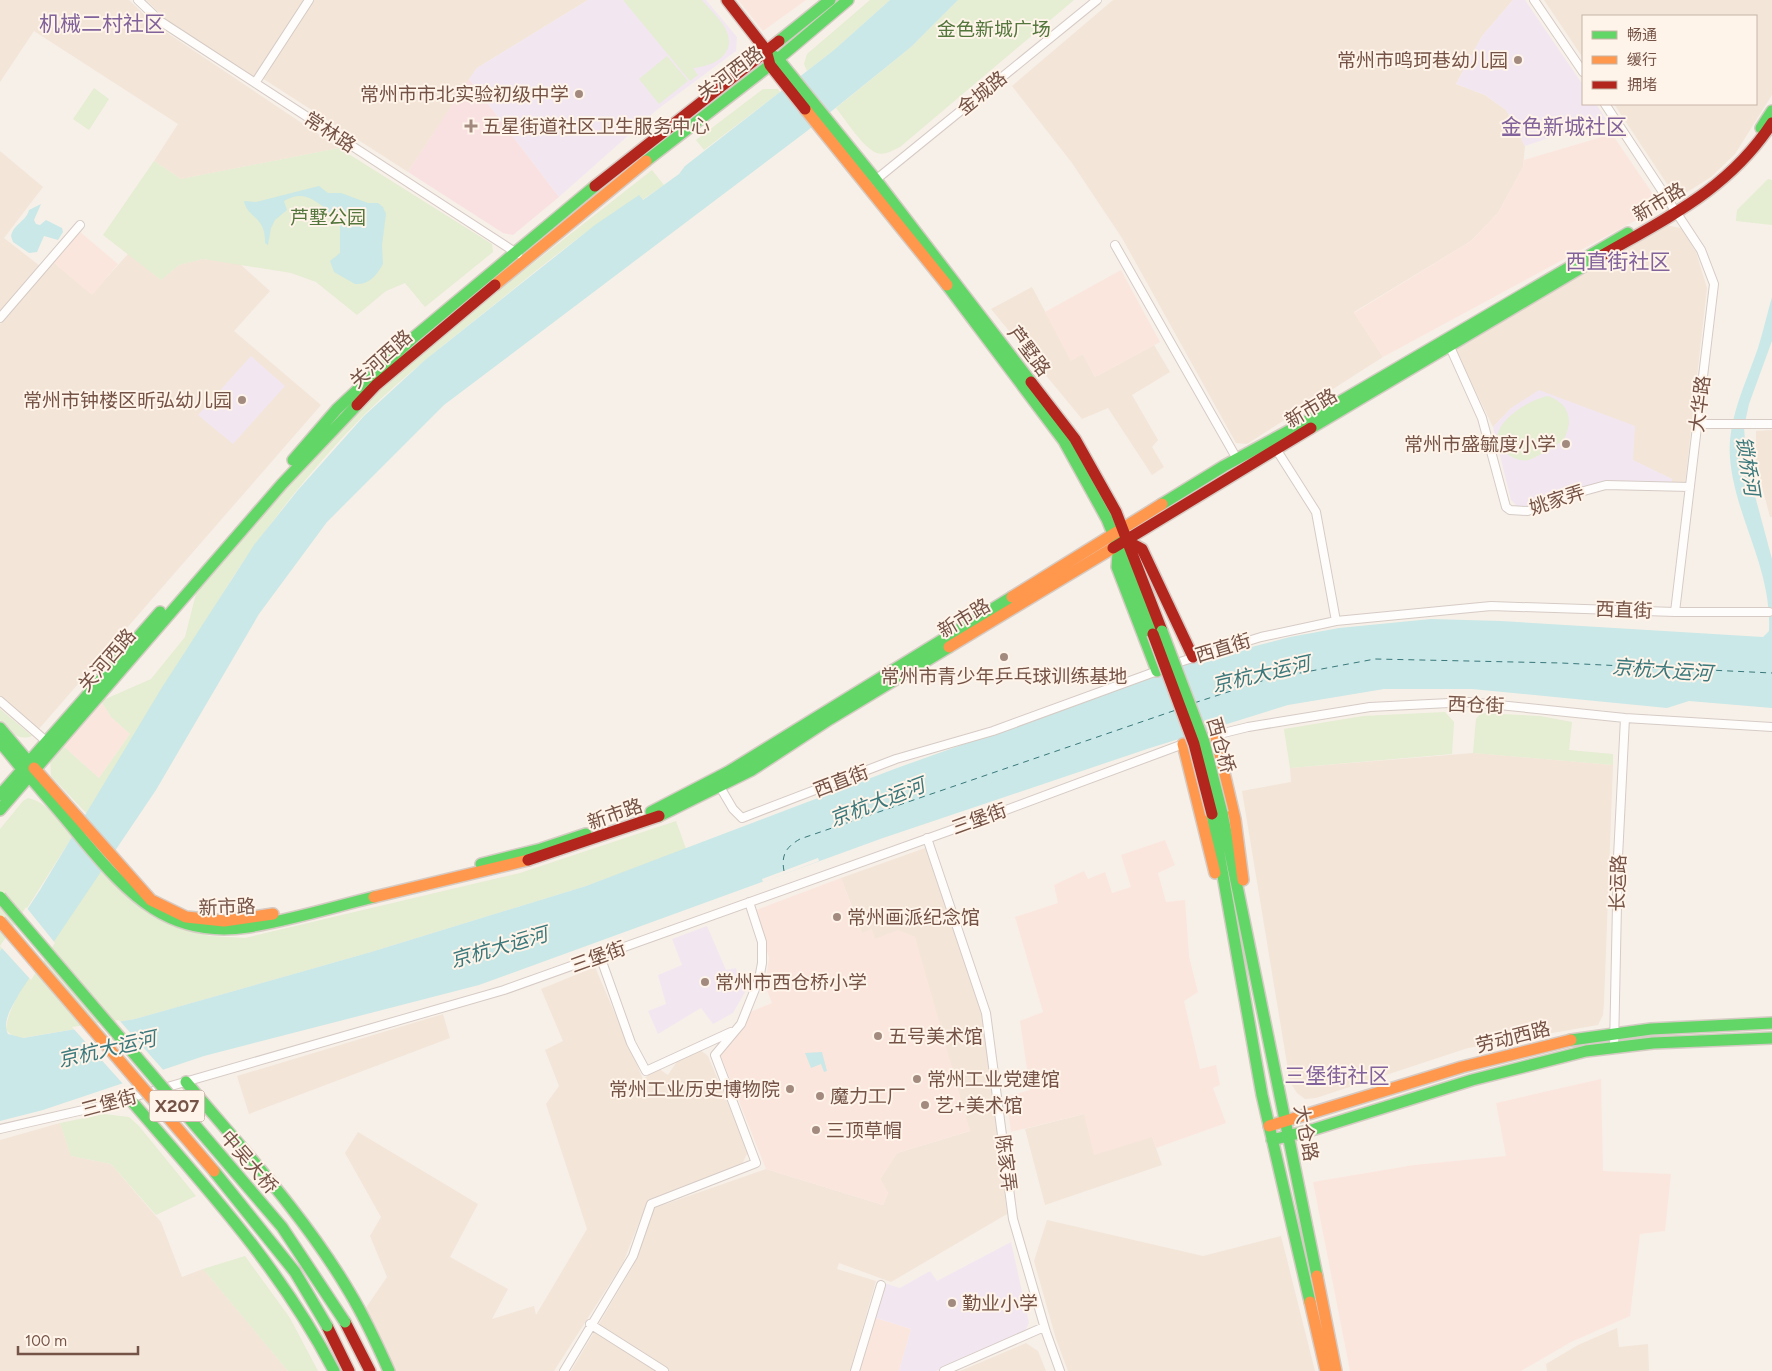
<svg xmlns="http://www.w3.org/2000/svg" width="1772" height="1371" font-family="Figtree,'Noto Sans SC',sans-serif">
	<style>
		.residential { fill: #f3e5d8 }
		.commercial { fill: #fbe6de }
		.education { fill: #f2e7f1 }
		.medical { fill: #f9e1e2 }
		.green { fill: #e5edd2 }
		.water { fill: #cae8e7 }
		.pier { fill: #f7f0e8 }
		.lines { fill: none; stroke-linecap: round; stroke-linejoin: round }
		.ferry { stroke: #3a787c; stroke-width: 1; stroke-dasharray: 6 5; stroke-linecap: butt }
		.street-casing { stroke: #d6cbc5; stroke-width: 10 }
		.fast-casing { stroke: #d6cbc4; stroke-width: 14 }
		.slow-casing { stroke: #d6cbc4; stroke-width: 14 }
		.jam-casing { stroke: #d6cbc4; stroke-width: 14 }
		.street { stroke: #fefdfc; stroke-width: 8 }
		.fast { stroke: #63d668; stroke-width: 11 }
		.slow { stroke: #ff974d; stroke-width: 11 }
		.jam { stroke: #b3261e; stroke-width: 11 }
		.fast-bridge-casing { stroke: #d6cbc4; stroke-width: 14; stroke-linecap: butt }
		.slow-bridge-casing { stroke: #d6cbc4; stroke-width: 14; stroke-linecap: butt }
		.jam-bridge-casing { stroke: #d6cbc4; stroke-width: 14; stroke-linecap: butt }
		.fast-bridge { stroke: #63d668; stroke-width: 11 }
		.slow-bridge { stroke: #ff974d; stroke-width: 11 }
		.jam-bridge { stroke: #b3261e; stroke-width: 11 }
		.poi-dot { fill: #a38a7f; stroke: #fff4e9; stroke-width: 2 }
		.labels { text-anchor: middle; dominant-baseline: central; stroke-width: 4; stroke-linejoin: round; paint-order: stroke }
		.shield { fill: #fff4e9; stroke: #9f8378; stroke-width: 1 }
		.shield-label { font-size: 18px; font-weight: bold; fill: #765347 }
		.park-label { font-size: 19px; fill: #53763c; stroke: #fff4e9 }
		.poi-label { font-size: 19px; fill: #765347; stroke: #fff4e9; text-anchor: start }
		.street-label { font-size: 19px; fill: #765347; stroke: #fff4e9 }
		.water-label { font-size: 20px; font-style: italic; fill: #3a787c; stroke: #fff4e9 }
		.quarter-label { font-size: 21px; fill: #81629a; stroke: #fff4e9 }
	</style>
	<rect width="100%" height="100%" fill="#f7f0e8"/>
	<path class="residential" d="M0,0H129L154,24L339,148L181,179L154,161L178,124L34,31L0,82Z
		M146,0H306L255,78L173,26Z
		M313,0H588L477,68L408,172L262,78Z
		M1113,0H1513L1482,36L1456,84L1485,95L1506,110L1525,146L1523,167L1498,213L1471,241L1354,312L1383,357L1247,444L1236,443L1122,238L1072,163L1012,86Z
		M1544,0H1772V95L1735,154L1711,177L1681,196L1673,193L1614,104H1756V16H1583V58Z
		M0,151L43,187L4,238L40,266L0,312Z
		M1665,225L1681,228L1696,252L1707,288L1685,483H1672V479L1632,460L1511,408L1493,427L1455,349Z
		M128,254L161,280L179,265L203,259L240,264L270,291L234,331L321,405L38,730L0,697V324L53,262L92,294Z
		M1032,287L1071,360L1083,354L1095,377L1154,345L1170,372L1132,395L1158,440L1152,447L1164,467L1152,475L1108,408L1082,419L991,309Z
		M1772,430V517H1770L1756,464V431Z
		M1473,753L1613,765L1604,1003L1603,1015L1598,1025L1468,1048L1316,1098L1305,1099L1297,1093L1290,1082L1242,791L1291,782L1290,768Z
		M928,847L984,1013L1007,1214L891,1282L839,1263L837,1269L876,1281L850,1371H571L632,1268L654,1208L766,1169L883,1205L888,1193L880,1179L897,1153L970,1131L875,939L862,933L841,878Z
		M595,967L643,1079L658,1068L668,1075L678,1060L699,1049L708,1056L748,1152L741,1166L648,1200L623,1263L554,1371H393L363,1312L387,1277L370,1236L381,1217L345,1153L358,1132L478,1204L450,1257L508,1289L492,1319L534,1306L536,1315L587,1229L546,1104L559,1086L545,1050L563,1041L541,989Z
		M443,1014L450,1038L249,1114L237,1076Z
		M1084,1114L1152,1137L1162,1165L1045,1205L1025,1129Z
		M60,1123L71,1156L111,1164L161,1222L182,1277L203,1269L288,1371H0V1140Z
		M1047,1220L1203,1256L1281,1236L1315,1371H1068L1056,1339L1034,1261Z
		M1617,1328L1619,1347L1648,1344L1649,1371H1547L1546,1364L1578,1345Z
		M1026,1343L1038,1351L1046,1371H960Z"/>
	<path class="commercial" d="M738,0H806L763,31Z
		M1612,134L1657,200L1653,211L1383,357L1354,313L1471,241L1498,213L1523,167L1524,160Z
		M79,231L118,264L92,295L53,262Z
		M1121,270L1160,342L1095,377L1083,354L1071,361L1045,312Z
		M101,701L111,717L130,734L99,778L62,745Z
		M1165,840L1175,865L1158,873L1166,902L1185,900L1189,956L1198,992L1184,1001L1200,1069L1216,1065L1220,1085L1213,1088L1226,1123L1156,1148L1152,1137L1094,1155L1084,1114L1011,1132L1006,1097L1030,1090L1020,1021L1043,1012L1015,917L1058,903L1054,885L1084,871L1088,879L1105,872L1112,893L1131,887L1121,855Z
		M841,878L862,933L872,929L875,939L898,930L915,937L970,1131L897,1153L880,1179L888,1193L883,1205L766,1169L720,1054L746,1021L750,1012L772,1003L765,985L769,958L756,910Z
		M1601,1079L1603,1171L1671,1174L1665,1231L1640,1234L1630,1316L1571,1342L1521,1371H1350L1313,1182L1414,1165L1506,1156L1496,1103Z
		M876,1318L911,1329L899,1371H860Z"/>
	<path class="education" d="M588,0H706L737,37L736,51L658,109L559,197L469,79L477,68Z
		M1513,0H1525L1583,85V104H1596L1606,119L1525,146L1506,110L1485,95L1456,84L1482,36Z
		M251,356L285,386L233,444L198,415Z
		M1539,390L1635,426L1633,460L1672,479V483H1605L1529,510L1518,507L1511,500L1493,427L1511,408Z
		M707,926L726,970L736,968L739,979L750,975L749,985L733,1013L713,1024L701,1008L658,1034L648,1011L666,1004L658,975L682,965L672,939Z
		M1011,1242L1029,1323L1025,1331L936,1371H899L911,1329L876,1318L884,1283L900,1288L930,1271L937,1281Z"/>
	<path class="medical" d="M469,79L559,197L513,235L503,233L408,172Z"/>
	<path class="green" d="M623,0H702C710,10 722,20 727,32C736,55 712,67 693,68L698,75L690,81Z
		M870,0H890L834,50L807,71L804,64L807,54Z
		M958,0H1074L900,147C893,150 885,156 877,153C864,149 845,119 836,108L911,47Z
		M667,56L688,81L659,104L639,79Z
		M94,88L109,99L89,130L73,119Z
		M763,89H778L780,92L704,150L696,140Z
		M339,148L492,244L493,252L425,307L405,283L386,291L357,315L316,282L291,273L203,259L179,265L161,280L103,235L154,161L181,179Z
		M652,170L664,185L642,200L640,196C590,227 545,263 500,300C454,337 406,373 364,415C316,464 271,520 233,577L87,814L51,776L50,759L62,745L99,778L130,734L111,717L101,701L151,679L185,637L198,586L320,451L382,387L480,305Z
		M1768,179L1772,180V225L1736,221L1737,210Z
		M1548,396C1570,404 1574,421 1563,441C1552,447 1540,456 1529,460C1524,461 1518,460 1514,458C1471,437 1522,401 1548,396Z
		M0,709L32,736C18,742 8,730 0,720Z
		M1445,712L1454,722L1452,754L1290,768L1284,729L1363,716Z
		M1481,713L1540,716L1572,722L1569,750L1613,754V765L1473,753L1476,719Z
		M28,798C48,802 60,822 72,837L0,951V829L23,801Z
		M676,821L686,849L586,886L371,952L135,1019L22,1038H15L6,1030C7,995 81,901 103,868L131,900L150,914L179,927L210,936L245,938L520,873Z
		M104,1114L129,1117L139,1126L196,1196L156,1215L111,1164L71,1156L60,1123Z
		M245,1256L290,1318L318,1371H288L203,1269Z"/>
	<path class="water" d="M890,0H958L911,47L807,131L444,405L327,522L259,614L156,790L20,992C14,1004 1,1021 8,1034L23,1038L135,1019L371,952L586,886L897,768L1193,662L1290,637L1339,628L1431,619L1501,621L1763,637L1769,631C1772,567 1735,518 1730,458C1727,420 1746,383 1758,348C1763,332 1767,314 1772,297V341L1749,404L1744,427L1747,466L1772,559V708L1689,701L1667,708L1472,689H1384L1288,705L1150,748L883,838L479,985L204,1056L43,1110L0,1121V951L40,890L161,689L254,545L298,490L364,416L425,360L595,225L639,195L643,200L679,174L685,166L834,50Z
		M319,186L328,193H341L368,203H378L383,207L386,214L382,245L383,264C377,275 369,285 355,284L334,272L330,261L340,253V224L323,212L325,208C311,197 301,191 284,201L287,210L275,220L271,228L268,245L265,243C266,216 247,218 244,201L256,202Z
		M41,204L34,220L36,224L40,225L46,220L62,228L63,232L58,240L44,236L37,252L29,253L13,242L11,236C14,223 26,222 29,210Z
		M822,1052L827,1071L824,1072L821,1064L811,1068L805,1053Z"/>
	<path class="pier" d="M818,858L819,861L763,882L762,879Z
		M26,907L55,943L31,980L0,946Z
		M119,1020L165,1072L124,1085L72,1027Z"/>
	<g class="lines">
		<path class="ferry" d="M1194,703L1268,679L1375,659L1561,663L1772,673
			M784,871C781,855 786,847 800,839L1176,710"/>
		<defs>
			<path id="street" d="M138,0L160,21L518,254
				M1534,0L1583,72
				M255,83L309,0
				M1605,104L1701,250L1714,284L1675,612
				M873,182L1097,0
				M1115,245L1237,459
				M0,318L80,225
				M1450,347L1482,418L1506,507L1510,510L1528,511L1551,500L1606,485L1690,487
				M1697,424H1772
				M1276,449L1316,512L1336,621
				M1170,665L1261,637L1336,621L1491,606L1675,612H1769
				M0,701L46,741
				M1199,739L1248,727L1370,707L1469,702L1625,718L1772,727
				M720,787L733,809L742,818L896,759L993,731L1160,670
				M927,838L986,1013L1013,1219L1046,1332L1060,1371
				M600,956L631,1043L646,1071L731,1032
				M1614,1048L1618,857L1625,718
				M0,1129L105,1105L504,990L971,823L1186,743
				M590,1324L664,1371
				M564,1371L633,1256L651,1204L756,1163L715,1055L741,1024L759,979L762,963V942L749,902
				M855,1371L881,1285
				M944,1371L1044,1327"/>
			<path id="fast" d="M779,41L830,0
				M771,54L778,59L876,180L1031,382
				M1761,128L1772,111
				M646,161L778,59L848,0
				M947,285L1064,441L1107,519L1153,634
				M1311,428L1594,260
				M293,460L337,409L413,338L595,186
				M1162,504L1224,466L1307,421L1628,233
				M1118,553L1117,567L1157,671
				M0,728L33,767
				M0,742L27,775
				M29,776C47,797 66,818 83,840C129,895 170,939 248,927C291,920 333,907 374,897
				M0,795L160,612
				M0,810L282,484L357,405
				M651,812L728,772L1012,597
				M1222,813L1317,1276
				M1212,814L1262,1095L1310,1302
				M659,816L752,770L830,719L949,647
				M481,864L541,849L586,834
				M1571,1040L1651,1029L1772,1023
				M186,1082C243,1150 305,1216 350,1293C365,1318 377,1344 389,1371
				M129,1098C204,1185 281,1268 334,1371
				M1272,1140L1315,1129L1472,1080L1586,1051L1653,1043L1772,1038"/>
			<path id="slow" d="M805,109L947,285
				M495,285L646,161
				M1012,597L1162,504
				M949,647L1113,548
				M1215,734L1235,819L1243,880
				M1183,744L1215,873
				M34,768L151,900L186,917L224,921L273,914
				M374,897L528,860
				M1269,1126L1462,1067L1571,1040
				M1317,1276L1336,1371
				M1310,1302L1326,1371"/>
			<path id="jam" d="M727,0L766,50L770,65L805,109
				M595,186L779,41
				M1594,260C1662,220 1727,192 1772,123
				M1031,382L1075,439L1116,512L1162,631
				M357,405L376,385L495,285
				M1127,541L1142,549L1193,657
				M1113,548L1311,428
				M528,860L659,816
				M345,1322L370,1371
				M327,1326L349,1371"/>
		</defs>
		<use href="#street" class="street-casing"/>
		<use href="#fast" class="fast-casing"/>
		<use href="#slow" class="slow-casing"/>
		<use href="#jam" class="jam-casing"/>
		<use href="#street" class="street"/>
		<use href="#fast" class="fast"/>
		<use href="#slow" class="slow"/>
		<use href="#jam" class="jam"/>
		<defs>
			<path id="fast-bridge" d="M1162,631L1204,742L1222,813
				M0,897L282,1227L345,1322
				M214,1171L295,1272L327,1326"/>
			<path id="slow-bridge" d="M0,921L214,1171"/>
			<path id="jam-bridge" d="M1153,634L1194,744L1212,814"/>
		</defs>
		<use href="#fast-bridge" class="fast-bridge-casing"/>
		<use href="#slow-bridge" class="slow-bridge-casing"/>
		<use href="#jam-bridge" class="jam-bridge-casing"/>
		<use href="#fast-bridge" class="fast-bridge"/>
		<use href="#slow-bridge" class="slow-bridge"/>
		<use href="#jam-bridge" class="jam-bridge"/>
	</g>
	<g class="poi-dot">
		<circle cx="1518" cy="60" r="5"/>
		<circle cx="579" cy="94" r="5"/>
		<path d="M468.5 118.5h5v5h5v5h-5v5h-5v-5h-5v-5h5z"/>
		<circle cx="242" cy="400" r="5"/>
		<circle cx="1566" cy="444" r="5"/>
		<circle cx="1004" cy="657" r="5"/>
		<circle cx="837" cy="917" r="5"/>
		<circle cx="705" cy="982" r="5"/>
		<circle cx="878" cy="1036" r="5"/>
		<circle cx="917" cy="1079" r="5"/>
		<circle cx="790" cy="1089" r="5"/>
		<circle cx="820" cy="1096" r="5"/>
		<circle cx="925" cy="1105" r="5"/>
		<circle cx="816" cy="1130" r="5"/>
		<circle cx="952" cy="1303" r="5"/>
	</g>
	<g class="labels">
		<rect class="shield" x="149.5" y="1090.5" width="55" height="31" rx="4"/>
		<g class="shield-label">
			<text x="177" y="1106">X207</text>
		</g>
		<g class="park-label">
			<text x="994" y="29">金色新城广场</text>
			<text x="328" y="217">芦墅公园</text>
		</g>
		<g class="poi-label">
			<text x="1508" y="60" text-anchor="end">常州市鸣珂巷幼儿园</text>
			<text x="569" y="94" text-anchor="end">常州市市北实验初级中学</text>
			<text x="482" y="126">五星街道社区卫生服务中心</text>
			<text x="232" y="400" text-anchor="end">常州市钟楼区昕弘幼儿园</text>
			<text x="1556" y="444" text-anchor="end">常州市盛毓度小学</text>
			<text x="1004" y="676" text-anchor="middle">常州市青少年乒乓球训练基地</text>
			<text x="847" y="917">常州画派纪念馆</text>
			<text x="715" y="982">常州市西仓桥小学</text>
			<text x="888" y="1036">五号美术馆</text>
			<text x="927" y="1079">常州工业党建馆</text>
			<text x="780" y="1089" text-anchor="end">常州工业历史博物院</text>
			<text x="830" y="1096">魔力工厂</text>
			<text x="935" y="1105">艺+美术馆</text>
			<text x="826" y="1130">三顶草帽</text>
			<text x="962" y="1303">勤业小学</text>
		</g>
		<g class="street-label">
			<text transform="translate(730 73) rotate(-37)">关河西路</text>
			<text transform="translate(982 93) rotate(-39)">金城路</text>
			<text transform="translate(330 132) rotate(33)">常林路</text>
			<text transform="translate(1659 202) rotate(-31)">新市路</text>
			<text transform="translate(1029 351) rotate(53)">芦墅路</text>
			<text transform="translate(381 359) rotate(-42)">关河西路</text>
			<text transform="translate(1700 404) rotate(-83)">大华路</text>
			<text transform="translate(1311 408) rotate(-31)">新市路</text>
			<text transform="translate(1557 500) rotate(-18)">姚家弄</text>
			<text transform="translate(1624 610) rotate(2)">西直街</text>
			<text transform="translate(964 618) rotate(-31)">新市路</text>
			<text transform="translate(1223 648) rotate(-17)">西直街</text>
			<text transform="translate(107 660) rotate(-49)">关河西路</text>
			<text transform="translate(1476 705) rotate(2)">西仓街</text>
			<text transform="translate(1221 745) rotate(74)">西仓桥</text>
			<text transform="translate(841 781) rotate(-21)">西直街</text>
			<text transform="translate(615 814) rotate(-19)">新市路</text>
			<text transform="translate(979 819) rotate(-20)">三堡街</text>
			<text transform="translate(1618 883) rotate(-88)">长运路</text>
			<text transform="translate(227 907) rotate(-2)">新市路</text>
			<text transform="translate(598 957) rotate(-20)">三堡街</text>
			<text transform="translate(1513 1037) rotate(-14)">劳动西路</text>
			<text transform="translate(109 1103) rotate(-15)">三堡街</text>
			<text transform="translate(1306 1133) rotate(79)">大仓路</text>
			<text transform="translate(249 1162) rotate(49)">中吴大桥</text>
			<text transform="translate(1006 1163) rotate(83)">陈家弄</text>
		</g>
		<g class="water-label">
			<text transform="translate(1748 466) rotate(81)">锁桥河</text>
			<text transform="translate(1662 670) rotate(4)">京杭大运河</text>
			<text transform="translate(1261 674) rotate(-13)">京杭大运河</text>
			<text transform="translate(877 802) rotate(-21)">京杭大运河</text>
			<text transform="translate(499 947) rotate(-16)">京杭大运河</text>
			<text transform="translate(107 1049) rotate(-13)">京杭大运河</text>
		</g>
		<g class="quarter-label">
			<text x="102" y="23">机械二村社区</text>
			<text x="1564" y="126">金色新城社区</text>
			<text x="1618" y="261">西直街社区</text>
			<text x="1337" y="1075">三堡街社区</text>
		</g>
	</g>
	<rect x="1582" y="15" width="175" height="90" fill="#fff4e9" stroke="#c8b4a8"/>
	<rect x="1592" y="31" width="25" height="8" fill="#63d668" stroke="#c8b4a8"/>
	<text x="1627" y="40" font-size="15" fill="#765347">畅通</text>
	<rect x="1592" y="56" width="25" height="8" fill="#ff974d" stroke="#c8b4a8"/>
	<text x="1627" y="65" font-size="15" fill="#765347">缓行</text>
	<rect x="1592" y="81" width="25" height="8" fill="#b3261e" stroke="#c8b4a8"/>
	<text x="1627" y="90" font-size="15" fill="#765347">拥堵</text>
	<path d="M18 1346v8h120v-8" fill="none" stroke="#765347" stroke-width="2.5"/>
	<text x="25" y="1346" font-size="15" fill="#765347" stroke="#fff4e9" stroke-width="4" paint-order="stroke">100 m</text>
</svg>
